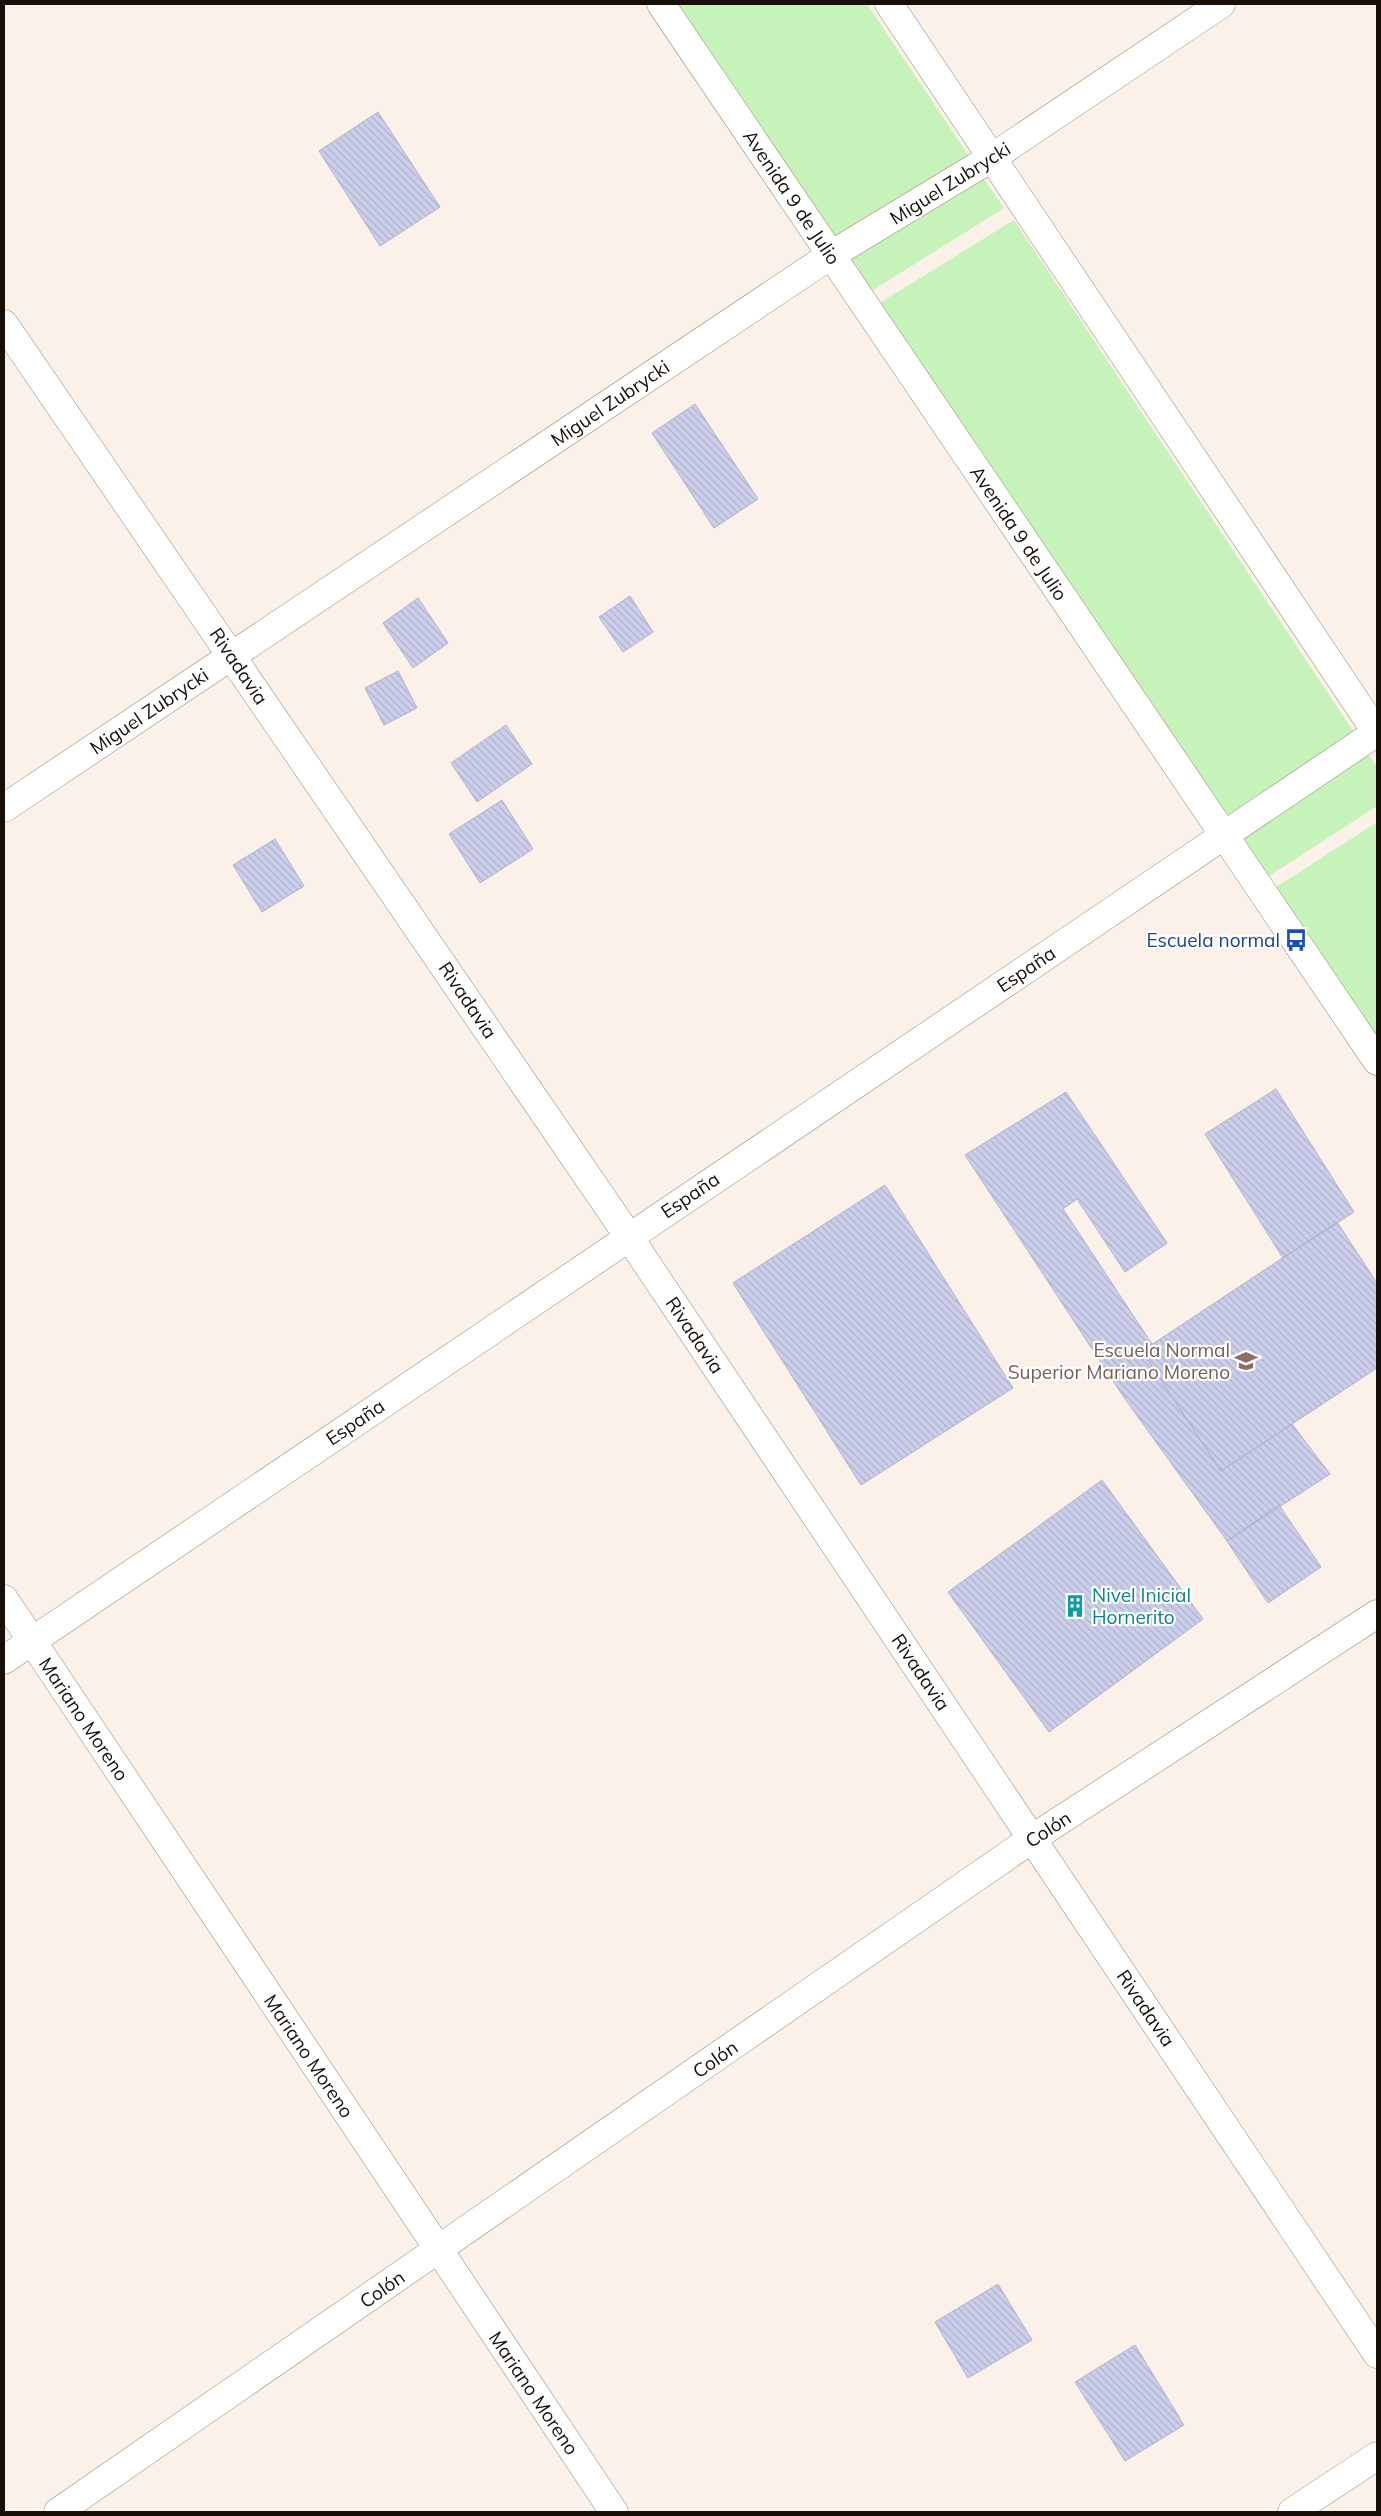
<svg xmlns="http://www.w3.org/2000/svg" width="1381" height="2516" font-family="Mulish,sans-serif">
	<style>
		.green { fill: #c5f3b9 }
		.building { fill: url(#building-back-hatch); stroke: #b0b2ce }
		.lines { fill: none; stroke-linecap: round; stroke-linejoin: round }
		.street-casing { stroke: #9e8674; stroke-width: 29 }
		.secondary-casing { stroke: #9e8674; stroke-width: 29 }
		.street { stroke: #fff; stroke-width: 28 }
		.secondary { stroke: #fff; stroke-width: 28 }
		.labels { text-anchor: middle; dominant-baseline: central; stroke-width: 4.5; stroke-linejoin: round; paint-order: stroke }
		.street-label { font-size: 19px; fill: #170f08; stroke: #fff }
		.transit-label { font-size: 19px; fill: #164399; stroke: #fff; text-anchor: end }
		.education-label { font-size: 19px; fill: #785e54; stroke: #fff; text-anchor: end }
		.culture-label { font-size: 19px; fill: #0d838f; stroke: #fff; text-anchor: start }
	</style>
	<defs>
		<pattern id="building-back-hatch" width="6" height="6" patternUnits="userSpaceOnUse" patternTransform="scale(1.25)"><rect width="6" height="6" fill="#cccfeb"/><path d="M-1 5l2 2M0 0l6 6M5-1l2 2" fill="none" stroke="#aeb1c8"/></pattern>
	</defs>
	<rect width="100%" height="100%" fill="#fbf1e9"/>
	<path class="green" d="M658,4H867L1004,208L851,304Z
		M1014,220L1377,767V806L1246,891L857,317Z
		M1377,822V1081L1255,901Z"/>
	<path class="building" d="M378,112L440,207L380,246L319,151Z
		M695,404L758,499L714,528L652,433Z
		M630,596L653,632L623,652L599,617Z
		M418,598L448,643L413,668L383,623Z
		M398,671L417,708L384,725L365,688Z
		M506,725L532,764L477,802L451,763Z
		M502,800L533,849L480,883L449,834Z
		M275,839L304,886L262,912L233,865Z
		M1276,1089L1354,1212L1283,1258L1205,1134Z
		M1066,1092L1167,1243L1125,1272L1077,1199L1063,1209L1152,1344L1142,1351L1221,1471L1292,1424L1330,1474L1227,1541L1123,1396L965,1155Z
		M885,1185L1013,1388L861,1485L733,1283Z
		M1337,1222L1377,1283V1368L1221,1471L1142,1351Z
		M1102,1480L1203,1619L1049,1732L948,1592Z
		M1279,1505L1321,1567L1268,1603L1227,1541Z
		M998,2284L1032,2340L968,2378L935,2322Z
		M1135,2345L1184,2425L1125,2461L1075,2382Z"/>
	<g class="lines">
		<defs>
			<path id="street" d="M4,324L629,1237L1377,2354
				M4,808L831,255L993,157L1221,4
				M4,1599L614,2512
				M4,1660L1377,732
				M58,2512L1033,1838L1377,1614
				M1292,2512L1377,2456"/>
			<path id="secondary" d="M661,4L1377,1061
				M889,4L1377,733"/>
		</defs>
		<use href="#street" class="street-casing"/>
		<use href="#secondary" class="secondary-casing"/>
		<use href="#street" class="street"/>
		<use href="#secondary" class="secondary"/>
	</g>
	<defs>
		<symbol id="bus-bare" viewBox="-9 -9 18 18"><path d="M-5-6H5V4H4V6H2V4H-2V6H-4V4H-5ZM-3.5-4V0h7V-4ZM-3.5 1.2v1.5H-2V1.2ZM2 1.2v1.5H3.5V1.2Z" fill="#1a4fb4" stroke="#fff" stroke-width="2.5" paint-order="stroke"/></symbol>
		<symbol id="school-bare" viewBox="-9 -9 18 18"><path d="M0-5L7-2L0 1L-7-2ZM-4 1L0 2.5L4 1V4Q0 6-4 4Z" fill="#8d6e63" stroke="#fff" stroke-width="2.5" paint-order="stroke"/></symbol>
		<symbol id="building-bare" viewBox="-9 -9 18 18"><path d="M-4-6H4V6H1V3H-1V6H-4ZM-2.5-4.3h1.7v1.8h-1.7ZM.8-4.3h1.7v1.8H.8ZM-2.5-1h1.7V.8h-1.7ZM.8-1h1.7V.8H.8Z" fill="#0f9aa8" stroke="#fff" stroke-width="2.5" paint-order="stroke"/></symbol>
	</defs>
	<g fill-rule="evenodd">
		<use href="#bus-bare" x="1280" y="924" width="32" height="32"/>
		<use href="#school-bare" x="1230" y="1345" width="32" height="32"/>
		<use href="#building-bare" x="1059" y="1590" width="32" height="32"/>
	</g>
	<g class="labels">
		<g class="street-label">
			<text transform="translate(950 183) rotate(-32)">Miguel Zubrycki</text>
			<text transform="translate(792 197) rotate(56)">Avenida 9 de Julio</text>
			<text transform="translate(610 403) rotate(-34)">Miguel Zubrycki</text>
			<text transform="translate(1019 533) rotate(56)">Avenida 9 de Julio</text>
			<text transform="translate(239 666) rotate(56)">Rivadavia</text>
			<text transform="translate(149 711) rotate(-34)">Miguel Zubrycki</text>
			<text transform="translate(1026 969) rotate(-34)">España</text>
			<text transform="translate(468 1000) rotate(56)">Rivadavia</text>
			<text transform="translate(690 1195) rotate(-34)">España</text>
			<text transform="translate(695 1335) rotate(56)">Rivadavia</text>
			<text transform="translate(355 1422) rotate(-34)">España</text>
			<text transform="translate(921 1672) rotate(56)">Rivadavia</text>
			<text transform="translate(84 1719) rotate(56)">Mariano Moreno</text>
			<text transform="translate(1048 1829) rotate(-33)">Colón</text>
			<text transform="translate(1146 2008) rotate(56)">Rivadavia</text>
			<text transform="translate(309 2056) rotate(56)">Mariano Moreno</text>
			<text transform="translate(715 2059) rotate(-35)">Colón</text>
			<text transform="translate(382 2289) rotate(-35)">Colón</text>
			<text transform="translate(534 2393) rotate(56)">Mariano Moreno</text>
		</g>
		<g class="transit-label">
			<text x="1280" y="940">Escuela normal</text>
		</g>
		<g class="education-label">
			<text x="1230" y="1350">Escuela Normal<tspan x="1230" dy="22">Superior Mariano Moreno</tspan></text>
		</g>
		<g class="culture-label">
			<text x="1092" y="1595">Nivel Inicial<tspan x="1092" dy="22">Hornerito</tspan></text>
		</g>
	</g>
	<rect width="1381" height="2516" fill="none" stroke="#170f08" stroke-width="10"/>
</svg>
